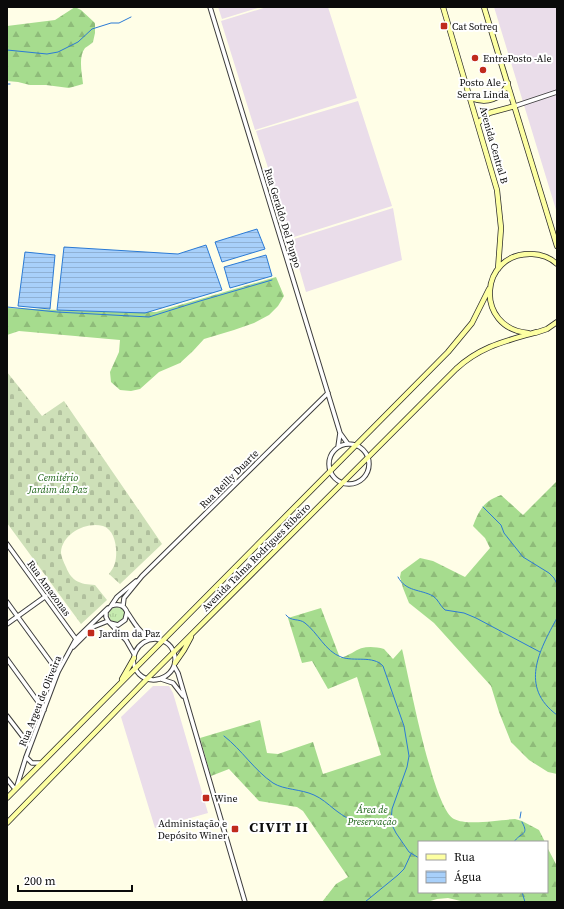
<svg xmlns="http://www.w3.org/2000/svg" width="564" height="909" font-family="'Source Serif 4',serif">
	<style>
		.industrial { fill: #eaddea }
		.grass { fill: url(#grass-tufts) }
		.forest { fill: url(#forest-firs) }
		.cemetery { fill: url(#cemetery-stones) }
		.water { fill: url(#water-rules); stroke: #2b7ad5 }
		.lines { fill: none; stroke-linecap: round; stroke-linejoin: round }
		.stream { stroke: #2b7ad5; stroke-width: 1 }
		.street-casing { stroke: #3d3d3d; stroke-width: 5.5 }
		.secondary-casing { stroke: #2c2c2c; stroke-width: 6 }
		.street { stroke: #fff; stroke-width: 3.5 }
		.secondary { stroke: #fdffa2; stroke-width: 4.5 }
		.poi-dot { fill: #c02a1c; stroke: #fff; stroke-width: 1.5 }
		.labels { text-anchor: middle; dominant-baseline: central; stroke-width: 4; stroke-linejoin: round; paint-order: stroke }
		.poi-label { font-size: 10px; fill: #0a0a0a; stroke: #fff; text-anchor: start }
		.street-label { font-size: 10px; fill: #0a0a0a; stroke: #fff }
		.park-label { font-size: 10px; font-style: italic; fill: #1d6418; stroke: #fff }
		.district-label { font-size: 14px; font-weight: bold; letter-spacing: 1px; fill: #0a0a0a; stroke: #fff }
	</style>
	<defs>
		<pattern id="grass-tufts" width="24" height="20" patternUnits="userSpaceOnUse"><rect width="24" height="20" fill="#c6ebaf"/><path d="M3 7l-1-3M5 7V3M7 7l1-3M15 17l-1-3M17 17v-4M19 17l1-3" fill="none" stroke="#a9c895"/></pattern>
		<pattern id="forest-firs" width="22" height="20" patternUnits="userSpaceOnUse"><rect width="22" height="20" fill="#a6dc8e"/><path d="M5 1l3.5 6h-7zM16 11l3.5 6h-7z" fill="#8ebb79"/></pattern>
		<pattern id="cemetery-stones" width="16" height="16" patternUnits="userSpaceOnUse"><rect width="16" height="16" fill="#cee0b8"/><path d="M2 7V4a2 2 0 0 1 4 0v3zM10 15v-3a2 2 0 0 1 4 0v3z" fill="#b0bf9d"/></pattern>
		<pattern id="water-rules" width="6" height="5" patternUnits="userSpaceOnUse"><rect width="6" height="5" fill="#a8d0fa"/><path d="M0 2.5h6" fill="none" stroke="#8fb1d5"/></pattern>
	</defs>
	<rect width="100%" height="100%" fill="#fffee7"/>
	<path class="industrial" d="M218,7H261L222,19Z
		M267,7H328L357,98L255,130L221,21Z
		M494,7H557V213Z
		M358,101L392,206L291,238L256,131Z
		M393,208L402,260L306,292L291,240Z
		M153,686H169L173,693L208,813L155,828L121,717Z"/>
	<path class="grass" d="M109 615a8 8 0 1 1 16 0a8 8 0 1 1-16 0Z"/>
	<path class="forest" d="M75,7L81,10L95,23V33L93,42C91,44 88,46 85,48C78,57 82,74 83,84L69,88L46,85H30L18,82L7,81V26L55,20Z
		M276,277L284,296L278,306L269,315L254,323L234,330L204,339L193,351L180,363L159,372L140,389L131,391L120,390L111,382L110,372L119,352L120,340L19,331L7,335V308L59,310L156,312Z
		M557,481V774L548,772L529,760L511,742L499,712L491,686L434,623L409,603L403,588L400,577L401,572L420,558L433,561L465,577L490,548L485,538L473,526C479,510 484,501 501,495L523,515Z
		M321,608L340,658C345,657 347,655 352,653C362,646 372,646 384,649L393,659L402,649C409,677 433,809 454,819C467,826 499,820 515,819L522,821L539,830L545,842H419V892H547V847L557,866V902H465L448,898L437,899L427,902H322L336,884L348,877L303,811L297,807L259,801L229,769L211,776L200,738L260,720L267,753L278,754L313,742L323,774L381,755L357,677L328,689L312,661L302,663L288,618Z"/>
	<path class="cemetery" d="M7,372L42,416L64,401L162,544L120,584L109,574C111,571 114,567 115,563C118,552 116,530 103,526C86,521 62,534 61,552C61,556 64,563 66,567C72,582 80,584 95,585L107,600L81,624L7,523Z"/>
	<path class="water" d="M257,229L265,249L222,262L215,242Z
		M206,245L222,290L145,313L57,310L64,247L178,254Z
		M25,252L55,255L50,309L18,306Z
		M266,255L272,276L230,288L224,267Z"/>
	<g class="lines">
		<path class="stream" d="M7,50L47,54L58,52L78,42L92,29L111,23H119L131,17
			M7,84H10
			M7,307L57,312L149,317L200,301L272,280
			M483,507L501,525L504,533L523,557L549,573L554,578L557,584
			M398,577C406,592 420,589 433,596C438,599 440,606 445,610L464,613L476,618L540,652
			M286,615C291,622 299,618 305,623C318,633 325,651 341,657C354,662 373,655 383,666L404,726L409,756L407,767L392,809L391,823L396,833L409,852L419,858
			M557,618C539,651 519,687 557,715
			M224,736C242,750 254,770 273,783C284,790 301,789 314,795C321,798 328,804 334,809C356,826 365,826 391,825
			M520,818L521,812
			M514,842C520,832 530,836 522,822
			M522,892L525,902
			M365,902L398,875L404,869L411,854"/>
		<defs>
			<path id="street" d="M210,7L340,433L348,444
				M515,106L557,92
				M329 464a20 20 0 1 1 40 0a20 20 0 1 1-40 0Z
				M338,447L340,433
				M7,544L78,642
				M7,602L58,672
				M111,606L117,597L136,581
				M123,606L124,598L142,576L328,393
				M127,612C132,619 137,629 144,634C154,642 168,636 174,653C181,673 154,689 139,674C126,660 138,639 155,639
				M110,623L118,625L125,620L127,612C124,605 118,603 111,606L106,612V617L108,621L126,640L134,654
				M7,624L46,596
				M73,647L93,627L108,621
				M7,659L44,710
				M174,666L178,673L245,902
				M161,679L173,683L183,696
				M7,716L30,746
				M26,757L32,763H41
				M7,779L15,789
				M17,786L26,757L58,672L76,639L108,608"/>
			<path id="secondary" d="M443,7L497,190L501,228L498,269
				M484,7L557,246
				M470,98C487,104 501,100 508,83
				M478,123L489,113L515,106
				M528,333C474,328 479,252 532,254C541,254 551,258 557,264
				M535,333L547,329L557,322
				M175,663L184,650L191,637
				M122,679L134,658
				M7,798L448,352L472,323L489,289
				M7,823L143,683L456,369C481,346 506,341 537,332"/>
		</defs>
		<use href="#street" class="street-casing"/>
		<use href="#secondary" class="secondary-casing"/>
		<use href="#street" class="street"/>
		<use href="#secondary" class="secondary"/>
	</g>
	<g class="poi-dot">
		<rect x="440" y="22" width="8" height="8" rx="2"/>
		<circle cx="475" cy="58" r="4"/>
		<circle cx="483" cy="70" r="4"/>
		<rect x="87" y="629" width="8" height="8" rx="2"/>
		<rect x="202" y="794" width="8" height="8" rx="2"/>
		<rect x="231" y="825" width="8" height="8" rx="2"/>
	</g>
	<g class="labels">
		<g class="poi-label">
			<text x="452" y="26">Cat Sotreq</text>
			<text x="483" y="58">EntrePosto -Ale</text>
			<text x="483" y="82" text-anchor="middle">Posto Ale -<tspan x="483" dy="12">Serra Linda</tspan></text>
			<text x="99" y="633">Jardim da Paz</text>
			<text x="214" y="798">Wine</text>
			<text x="227" y="823" text-anchor="end">Administação e<tspan x="227" dy="12">Depósito Winer</tspan></text>
		</g>
		<g class="street-label">
			<text transform="translate(494 145) rotate(74)">Avenida Central B</text>
			<text transform="translate(283 218) rotate(73)">Rua Geraldo Del Puppo</text>
			<text transform="translate(229 479) rotate(-45)">Rua Reilly Duarte</text>
			<text transform="translate(256 557) rotate(-45)">Avenida Talma Rodrigues Ribeiro</text>
			<text transform="translate(49 588) rotate(54)">Rua Amazonas</text>
			<text transform="translate(40 701) rotate(-68)">Rua Argeu de Oliveira</text>
		</g>
		<g class="park-label">
			<text x="58" y="477">Cemitério<tspan x="58" dy="12">Jardim da Paz</tspan></text>
			<text x="372" y="809">Área de<tspan x="372" dy="12">Preservação</tspan></text>
		</g>
		<g class="district-label">
			<text x="279" y="827">CIVIT II</text>
		</g>
	</g>
	<rect width="564" height="909" fill="none" stroke="#0a0a0a" stroke-width="16"/>
	<rect x="418" y="841" width="130" height="52" fill="#ffffff" stroke="#9d9d9d"/>
	<rect x="426" y="854" width="20" height="6" fill="#fdffa2" stroke="#9d9d9d"/>
	<text x="454" y="861" font-size="12" fill="#0a0a0a">Rua</text>
	<rect x="426" y="871" width="20" height="12" fill="url(#water-rules)" stroke="#9d9d9d"/>
	<text x="454" y="881" font-size="12" fill="#0a0a0a">Água</text>
	<path d="M18 885v6h114v-6" fill="none" stroke="#0a0a0a" stroke-width="2"/>
	<text x="24" y="885" font-size="12" fill="#0a0a0a" stroke="#ffffff" stroke-width="3" paint-order="stroke">200 m</text>
</svg>
